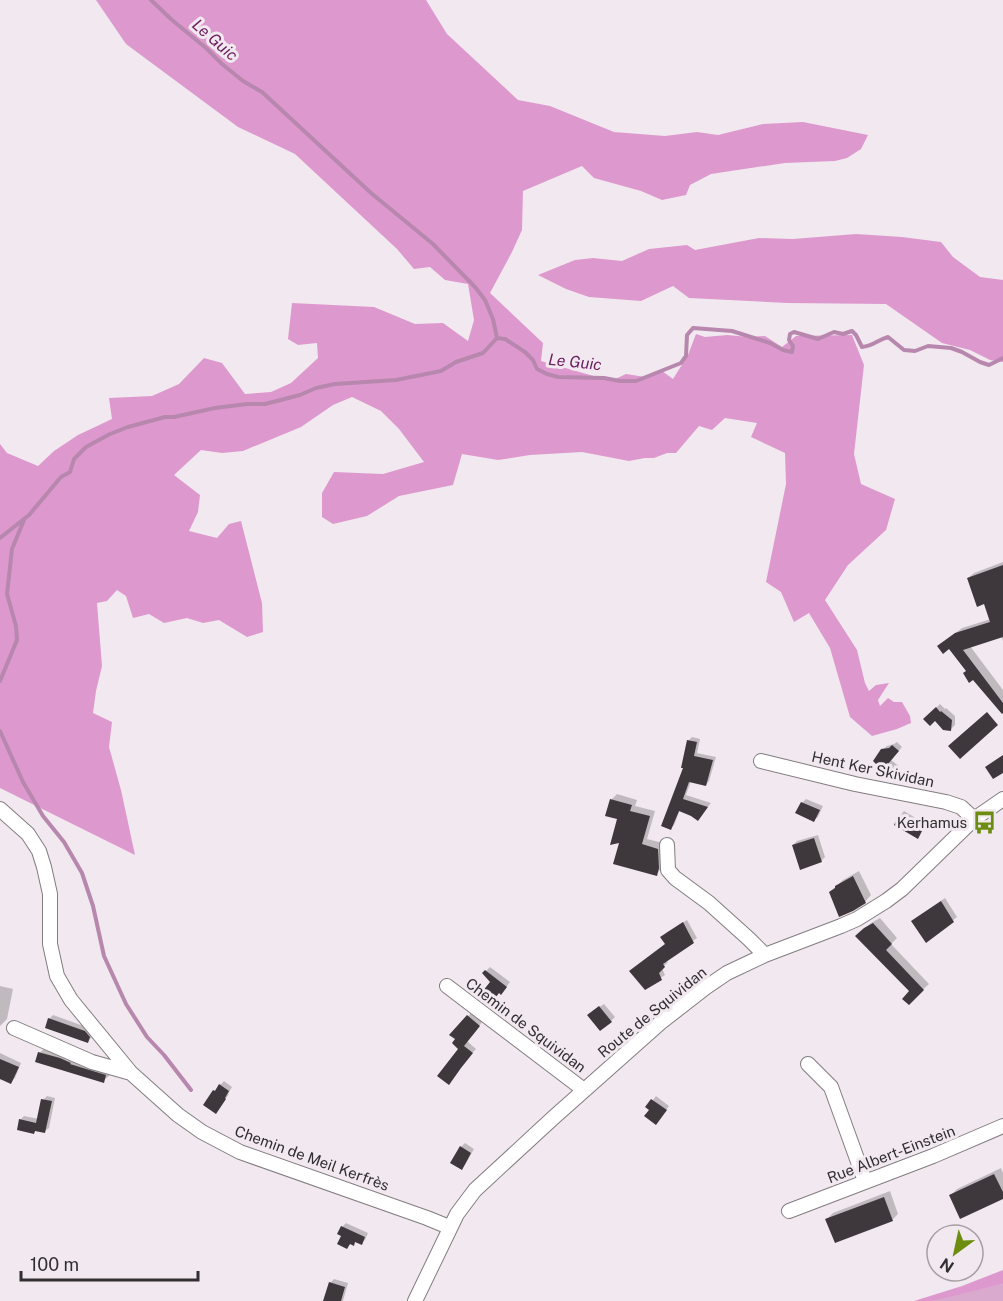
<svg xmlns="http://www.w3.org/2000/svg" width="1003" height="1301" font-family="'Public Sans',sans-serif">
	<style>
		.green { fill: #d9a9ce }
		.forest { fill: #dd99ce }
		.shadow { fill: #0003 }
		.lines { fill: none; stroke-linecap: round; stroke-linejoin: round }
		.stream { stroke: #b887ae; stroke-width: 4 }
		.building { fill: #3e383d }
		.minor-casing { stroke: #837c81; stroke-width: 16 }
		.minor { stroke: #fff; stroke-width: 14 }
		.labels { text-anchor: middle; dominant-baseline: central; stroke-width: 6; stroke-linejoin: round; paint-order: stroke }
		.street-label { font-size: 15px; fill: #322f31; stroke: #f1e9ef }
		.poi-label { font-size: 15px; fill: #322f31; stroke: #f1e9ef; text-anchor: end }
		.water-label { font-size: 16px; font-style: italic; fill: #6a1c5f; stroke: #f1e9ef }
	</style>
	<rect width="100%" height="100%" fill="#f1e9ef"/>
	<path class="green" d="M1003,1284V1301H932L936,1299Z"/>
	<path class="forest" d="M96,0H426L447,34L518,100L550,106L614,132L665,136L697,132L718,135L763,124L803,122L868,135L861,149L847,158L835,161L785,163L711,174L690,185L686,195L662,200L641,191L594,178L582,166L523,191L522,230L512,252L490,293L543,343L541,361L611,381L626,374L645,377L662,371L673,379L688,355L696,334L705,337L727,335L749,337L765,336L782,347L796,336L852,335L864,365L854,454L861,484L895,499L886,530L848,565L825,600L857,650L865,683L869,691L876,685L889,683L878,700L880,706L888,698L894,702H902L910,716L911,723L897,729L872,736L850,717L830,648L809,613L794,622L781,592L766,582L786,484L785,453L751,437L757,423L725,418L712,430L699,426L676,453H667L654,458H645L629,461L582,452L530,455L498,460L462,454L453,485L399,496L367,516L333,524L322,517V493L334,472L383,474L424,462L399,429L381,411L352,397L333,405L301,427L243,451L222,453L201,450L174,475L200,495L198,512L189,531L217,538L229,524L241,521L262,603L263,632L247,637L219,620L203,623L187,618L164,623L149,614L133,618L126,596L117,590L107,601L97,603L102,666L96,691L93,713L112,722L109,747L121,790L135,855L0,788V444L7,453L38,466L54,451L78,435L112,419L109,398L152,396L179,384L204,358L222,363L245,394L271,392L291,383L318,358L317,343L298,345L288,339L292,303L374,307L415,324L443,323L468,341L474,320L468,284L445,280L430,267L414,269L397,249L295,154L238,127L126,44Z
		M856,234L902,237L941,242L953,257L980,277L1003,280V362L990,360L970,350L942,343L886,304L787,303L689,298L673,286L641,301L589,297L566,289L538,275L575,260L593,258L622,261L649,249L687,245L695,250L759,238L793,239Z
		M1003,1270V1284L932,1301H914L962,1286Z"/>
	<path class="shadow" d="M1003,562V641L1001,636L970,646L1003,690V712L968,671L945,641L962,628L991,619L985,602L968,578L974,573Z
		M940,704L945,709L946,708L955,716V725L951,729L935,719H925Z
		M692,737L700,739L697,753L716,757L709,781L706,785L691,781L686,795L711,803L701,815L680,810L674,825L671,828L685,767L688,741Z
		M897,742L902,747L891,760L900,767L890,778L882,750L887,746L894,744Z
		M617,794L637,800L635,806L655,811L647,839L663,843L662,868L656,874L621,841L619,818L611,800Z
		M806,799L823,806L818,817L814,820L802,803Z
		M904,811L924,823L922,826L924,827L918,837L896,824L901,815Z
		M818,835L825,857L821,861L793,845L797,841Z
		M859,871L871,895L865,902L830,892L843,880Z
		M945,898L957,917L926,941L916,918Z
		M880,918L897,938L891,944L929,984L909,1003L911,991L857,936L871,923Z
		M687,920L697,938L666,960L668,962L662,968L665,975L645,988L667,943L666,933Z
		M490,967L510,982L505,989L500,991L484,973Z
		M0,986L13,989L7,1019L0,1026Z
		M604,1004L615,1017L611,1021L593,1011Z
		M471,1013L482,1022L467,1041L476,1049L464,1062L457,1039L452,1035Z
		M53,1015L89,1028L93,1033L91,1038L87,1042L49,1019Z
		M46,1046L112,1069L110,1075L103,1081L40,1053Z
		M0,1053L21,1063L15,1078L11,1082L1,1078L0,1081Z
		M224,1081L232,1087L228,1094H229L219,1108L214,1091Z
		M47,1096L55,1098L49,1128L45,1131L20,1120L24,1116L39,1119L43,1100Z
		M656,1096L669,1106L660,1119L653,1100Z
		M465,1143L474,1149L465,1165L461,1168V1147Z
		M1001,1168L1003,1173V1197L950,1196L957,1189Z
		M890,1191L898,1214L892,1220L827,1219L833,1213Z
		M346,1223L368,1233L365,1240L361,1243L356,1241L353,1244L343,1235L342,1227Z
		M334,1279L348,1283L343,1301H324L330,1283Z"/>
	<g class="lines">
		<path class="stream" d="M151,0L172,20L206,48L222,64L243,81L262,92L371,193L433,244L475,287L485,300L493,319L497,338
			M497,338L505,339L525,352L533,360L537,369L547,374L558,377L604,378L620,381H636L681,363L686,356L687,335L693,328L732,331L770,343L783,350L792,352L793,346L789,340L790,334L794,332L818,339L834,332L843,334L852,331L856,335L862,347C874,346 877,340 888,337L904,350L915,351L928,346L951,348L962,352L980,362L989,365L1003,358
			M0,538L29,515L61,477L70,472L74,459L86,447L110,434L128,427L165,417H174L215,408L247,404H265L300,395L316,388L335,384L396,380L441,371L456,362L483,353L497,338
			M0,681L17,640L16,626L7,594L12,549L24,520
			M0,731L23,782L43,816L64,842L82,873L93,906L104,956L126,1004L147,1037L164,1055L191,1090"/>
	</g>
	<path class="building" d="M1003,565V637L963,650L1003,703V713L1002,714L973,680L969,683L963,673L966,671L949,649L943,654L937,646L955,633L990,622L984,604L977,607L967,578Z
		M936,707L940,712L941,711L952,720L951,731L943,730L935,721L930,726L923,719Z
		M987,712L998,725L960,759L948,746Z
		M687,740L697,742L694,756L713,760L706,786L689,782L683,799L708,807L698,821L691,816L679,811L671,830L661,826L683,768H681Z
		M892,745L899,751L888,764L897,772L890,780L878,771L880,768L873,761L881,749L889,748Z
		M1003,755V773L993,779L985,767Z
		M610,799L632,805L630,811L650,816L642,844L658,849L659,868L657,876L613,864L619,843L610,845L617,819L605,816Z
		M801,802L820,810L814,822L795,813Z
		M899,814L921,827L920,830L922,831L918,839L894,825Z
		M814,838L822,862L800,870L792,845Z
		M853,876L866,903L853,911L839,917L829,892L835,888V886Z
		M941,901L954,922L926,943L911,921Z
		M683,922L694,943L663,964L665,967L659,973L662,980L645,990L629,971L665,944L660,937Z
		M873,923L892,944L886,950L924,990L909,1005L902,999L909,991L855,936L864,928Z
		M485,970L507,987L501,995L499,993L493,1001L482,992L490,982L482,973Z
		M599,1006L612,1022L600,1031L587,1015Z
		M467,1015L480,1026L464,1046L473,1053L461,1068L449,1085L437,1076L458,1049L452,1043L455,1039L449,1035Z
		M48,1018L85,1031L90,1037L88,1043L45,1028Z
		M38,1052L60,1058L71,1063L70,1064L106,1075L104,1083L35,1062Z
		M0,1059L19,1067L11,1084L0,1079Z
		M219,1084L229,1091L225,1098L226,1099L216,1114L203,1105L213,1090L215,1091Z
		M41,1099L52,1101L45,1133L35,1131L34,1134L17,1130L19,1119L36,1123Z
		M651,1099L667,1110L656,1125L644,1116L649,1110L645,1107Z
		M460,1146L471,1153L462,1170L450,1163Z
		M994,1174L1003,1192V1199L960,1219L949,1195Z
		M884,1197L893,1221L835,1243L825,1219Z
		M341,1226L365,1237L362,1245L355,1242L354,1246L350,1244L347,1249L337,1244L341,1236L337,1234Z
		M329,1282L345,1287L341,1301H323Z"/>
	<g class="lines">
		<defs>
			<path id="minor" d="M761,761L855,784L946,802L961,807L974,819
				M0,809L28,834L39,851L44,867L50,894V944L57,976L71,1000L131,1073L178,1115L202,1132L240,1152L427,1218L449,1227
				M667,845L668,870L675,878L709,903L749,939L765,955
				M447,986L584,1090
				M14,1028L92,1062L131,1073
				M808,1064L831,1087L865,1181
				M789,1211L933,1156L1003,1126
				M415,1301L457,1214L475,1190L553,1118L660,1023L705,988L727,973L765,955L841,926L857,919L886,901L902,889L974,819L1003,799"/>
		</defs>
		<use href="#minor" class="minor-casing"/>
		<use href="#minor" class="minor"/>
	</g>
	<defs>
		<symbol id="bus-bare" viewBox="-9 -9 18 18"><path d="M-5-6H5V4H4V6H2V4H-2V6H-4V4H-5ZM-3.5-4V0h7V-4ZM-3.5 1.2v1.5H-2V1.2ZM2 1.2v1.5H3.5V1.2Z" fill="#6c8d10" stroke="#f1e9ef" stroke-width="2.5" paint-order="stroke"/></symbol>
	</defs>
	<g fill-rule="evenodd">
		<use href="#bus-bare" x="968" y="806" width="33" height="33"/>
	</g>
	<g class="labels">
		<g class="street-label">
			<text transform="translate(873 769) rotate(12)">Hent Ker Skividan</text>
			<text transform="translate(652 1012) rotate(-39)">Route de Squividan</text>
			<text transform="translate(526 1025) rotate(37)">Chemin de Squividan</text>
			<text transform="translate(891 1154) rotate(-21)">Rue Albert-Einstein</text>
			<text transform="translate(312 1158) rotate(20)">Chemin de Meil Kerfrès</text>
		</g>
		<g class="poi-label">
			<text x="967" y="822">Kerhamus</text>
		</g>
		<g class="water-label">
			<text transform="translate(215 40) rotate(41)">Le Guic</text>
			<text transform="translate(575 362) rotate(6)">Le Guic</text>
		</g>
	</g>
	<g transform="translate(955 1253) rotate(213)"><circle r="28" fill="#f1e9ef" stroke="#a59fa3" stroke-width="1.5"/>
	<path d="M0-4.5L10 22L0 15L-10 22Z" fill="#6c8d10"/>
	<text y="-9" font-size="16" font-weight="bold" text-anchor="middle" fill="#322f31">N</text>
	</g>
	<path d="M21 1271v9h177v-9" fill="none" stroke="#322f31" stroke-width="3"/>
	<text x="30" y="1271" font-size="18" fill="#322f31" stroke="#f1e9ef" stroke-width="4.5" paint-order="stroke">100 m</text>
</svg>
